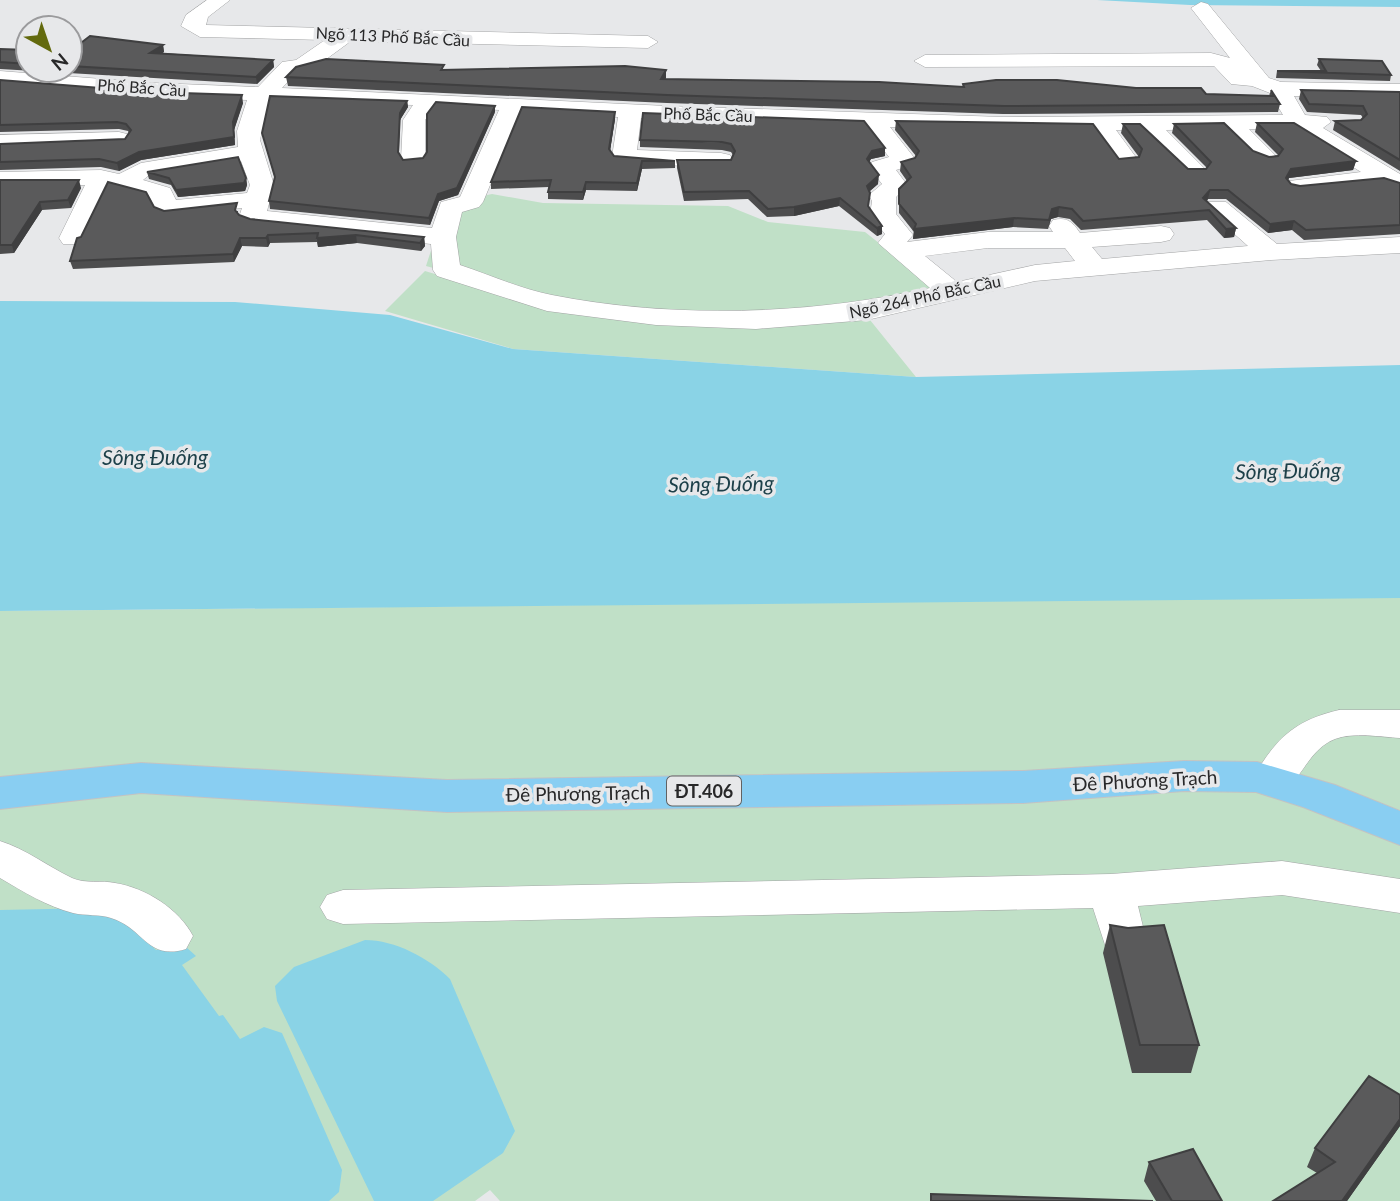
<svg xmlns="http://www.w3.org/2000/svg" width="1400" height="1201" font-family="Lato,sans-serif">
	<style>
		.green { fill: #c0e0c7 }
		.water { fill: #8ad3e6 }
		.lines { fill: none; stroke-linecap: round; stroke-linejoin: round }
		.minor-casing { stroke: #a3a4a5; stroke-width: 1 }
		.major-casing { stroke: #c3c3c3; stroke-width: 2 }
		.minor { fill: #fff; fill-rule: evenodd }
		.major { fill: #89cef2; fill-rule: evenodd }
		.wall { fill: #4d4d4e }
		.shaded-wall { fill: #3f3f40 }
		.building { fill: #5a5a5b; stroke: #3f3f40; stroke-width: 2 }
		.labels { text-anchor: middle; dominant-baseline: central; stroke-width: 7; stroke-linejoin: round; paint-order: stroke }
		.far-street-label { font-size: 16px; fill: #282829; stroke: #e7e8ea }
		.shield { fill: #e7e8ea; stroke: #616263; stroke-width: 2 }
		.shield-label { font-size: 18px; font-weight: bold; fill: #282829 }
		.street-label { font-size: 19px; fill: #282829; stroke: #e7e8ea }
		.water-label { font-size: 21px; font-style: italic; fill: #1d4049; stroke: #e7e8ea }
	</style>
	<rect width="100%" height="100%" fill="#e7e8ea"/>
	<path class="green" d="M492,194L543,203L728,206L768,222L865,232L937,289L753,318L551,300L426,266L446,204Z
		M425,271L535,304L680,322L866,315L916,377L513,349L385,311Z
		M1383,597L1400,598V1201H500L490,1190L475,1201H0V611Z"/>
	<path class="water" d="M1097,0H1400V7L1190,5Z
		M0,301L235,302L390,315L513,349L916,377L1400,365V598L0,611Z
		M97,908L123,918L156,950L185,946L196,956L182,965L219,1016L223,1015L240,1039L264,1027L282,1033L342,1170L339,1192L329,1201H0V910Z
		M365,940C395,940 429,958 450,979L515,1131L503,1153L433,1201H374L277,1001L275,986L294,967Z"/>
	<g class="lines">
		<defs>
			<path id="minor" d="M207,0H230L208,17L206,25L648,36L658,42L648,48L351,41L310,71L296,73L282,88L667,106L1003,117L1283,115L1270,93L1252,86L1231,84L1214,66L925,67L914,61L925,55L1211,53L1230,58L1191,8L1201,2L1208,4L1269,78L1281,82L1400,84V98L1294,96L1305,115L1327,117L1331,122L1323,128L1400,174V190L1382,185L1298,193L1289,191L1286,186L1289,181L1361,172L1293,129H1249L1278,158L1274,163C1253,168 1237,143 1223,129L1166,130L1207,171L1204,176H1186L1140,130H1116L1138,160L1135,165H1117L1093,130L890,127L916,160L913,165L896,170L908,186L896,197V214L913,235L907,242L988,232H1053L1049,226L1053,220C1067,217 1072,221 1080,233L1161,226L1170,228L1174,234L1170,240L1161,242L1092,247L1102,259L1248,246L1204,207L1208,202H1226L1277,244L1400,237V253L1271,260L1035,281L867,320L756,329L656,325L547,311L437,276L433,270L431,244L252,225L243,222L239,217L242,208L167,217L158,214L150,198L109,187L81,244H63L59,238L85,185L0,186V172L101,170L119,174L141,163L238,147L237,131L247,100L153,97L0,85V71L153,83L258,87L282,62L296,60L325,40L200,37L181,26L186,15ZM269,100L413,105L403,120L401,159L404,164H422L425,159V120L435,106L499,110L460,197L441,202L432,228L267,211L274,185L260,140ZM521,111L618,117L612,157L616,162L624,164L721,167L730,165L733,160L730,155L721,153L637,150L641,118L865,126L889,157L872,162L869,167L882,184L869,195L872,201L870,215L885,234L878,243L930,288C810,315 673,319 552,295C521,289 490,275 460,265L456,237L462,212L479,207L483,202ZM241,161L250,185L247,193L176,200L170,188L143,180L148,176ZM988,248H1065L1075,261L1035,265L957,282L925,256Z
				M119,132L127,134L131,139L127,144L0,149V135Z
				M1339,710H1400V738C1381,737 1353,732 1335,739C1299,753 1300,804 1257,791L1251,781C1275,740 1292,721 1339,710Z
				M0,841C26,849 47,866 72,878C85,884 102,880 115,883C146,888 179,909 193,936L186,949C147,961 144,928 111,918C100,914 86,916 73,913C46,906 24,892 0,878Z
				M1282,861L1400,879V913L1282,895L1138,906L1145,935L1138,948L1122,953L1106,948L1093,908L343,924L327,919L320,907L327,895L343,890L1111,874Z"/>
			<path id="major" d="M1184,761L1257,762L1335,785L1400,811V845L1303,807L1256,792L1184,791L1023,803L447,812L141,793L0,809V777L141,763L447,780L1023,771Z"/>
		</defs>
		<use href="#minor" class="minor-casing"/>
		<use href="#major" class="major-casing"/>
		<use href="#minor" class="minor"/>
		<use href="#major" class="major"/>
	</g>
	<path class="wall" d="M163,45L164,52L162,53L273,60L274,67L257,84L0,69V49L28,50V70H70V49Z
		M1319,59L1391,75L1390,81L1276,78L1277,71H1321L1317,65Z
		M444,70L666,78L665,79L963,87V84L1136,88L1206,94L1269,96L1271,90L1280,104L1278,112L1003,114L667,103L288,86L286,77Z
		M0,80L243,103L234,130L235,145L141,160L119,171L101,167L0,170V144L125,139L129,133L128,131L119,129L0,132Z
		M1301,90L1400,92V171L1333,130L1335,121L1361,120L1363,118L1361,115L1307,112L1299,99Z
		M407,101L408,107L400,120L399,153L403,160L423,158L495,112L458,195L439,201L430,225L270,209L269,201L275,179L262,133Z
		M615,119L610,151L614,156L675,161V168L642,169L637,191L586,190L583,200L548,199V192L549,187L491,189V182Z
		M896,121L1119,159L1139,157L1121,133L1123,124L1188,169H1206L1207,168L1172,133L1174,124L1269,157L1278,155L1255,132L1257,123L1356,161L1353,170L1289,178L1288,180L1291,184L1300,186L1400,183V234L1304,240L1292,230L1268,233L1226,199H1208L1207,201L1236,228L1234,237L1224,238L1207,220L1081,230L1070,219L1058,217L1051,219L1048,229L1013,227L913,239L914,232L899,213V189L907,181L900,171L901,162L915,158L916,156L895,130Z
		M640,140L885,148V156L871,159L869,162L878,184L869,192L868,207L882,234L877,236L839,206L794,216L767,217L748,199L684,201L677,168V160H731L733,155L731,152L722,150L640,147Z
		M147,172L246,178L247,185L245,191L178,197L171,185L149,179Z
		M0,180L81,188L71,208L42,210L14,253L0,254Z
		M154,207L164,211H238V213L239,215L250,219L424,237L425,246L421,251L357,243L318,247L317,242L270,243L268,247L242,246L234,262L73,269L70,261Z
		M1110,925L1128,928L1199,1045L1191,1073H1132L1103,953Z
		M1400,1126L1347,1201H1273L1317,1173L1307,1167L1315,1148Z
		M1149,1162L1222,1201H1156L1144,1181Z"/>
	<path class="shaded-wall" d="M163,45L164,52L151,60L150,53Z
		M273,60L274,67L257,84L256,77Z
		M666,70V78L661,88V79Z
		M242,95L243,103L234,130L235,145L141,160L119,171L117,163L139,152L233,122Z
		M407,101L408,107L400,120L398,159V152L400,113Z
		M495,106V112L458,195L439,201L430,225L429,218L438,194Z
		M615,112V119L609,157V149Z
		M885,148V156L871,159L866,167L867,159L872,151Z
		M642,161V169L637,191V183Z
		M1356,161L1353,170L1289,178L1284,187L1286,178L1291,169Z
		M879,175L878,184L866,194L867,186Z
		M246,178L247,185L245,191L178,197L176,190Z
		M79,180L81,188L71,208L68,200Z
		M586,182V190L583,200V192Z
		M1210,190L1208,199L1201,207L1203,198Z
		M840,198L839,206L794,216V207Z
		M40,202L42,210L14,253L12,245Z
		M1059,207L1058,217L1051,219L1048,229L1052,209Z
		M1014,218L1013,227L913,239L914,229Z
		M1294,221L1292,230L1268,233L1270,224Z
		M882,226V234L877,236V228Z
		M1236,228L1234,237L1224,238L1226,229Z
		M268,235L270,243L268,247L266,238Z
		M356,235L357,243L318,247L317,238Z
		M424,237L425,246L421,251L420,243Z
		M240,238L242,246L234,262L233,254Z
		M1400,1119V1126L1347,1201H1342Z"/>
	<path class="building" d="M90,36L163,45L150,53L273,60L256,77L70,66V49H73Z
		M0,49L28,50V64L0,62Z
		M326,59L444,65L441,70L625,66L666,70L661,79L879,82L964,87L963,84L996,80H1057L1136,88H1201L1206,94L1274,96L1271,90L1280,104L1004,106L667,95L286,77L296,67Z
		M1319,59L1382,61L1391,75L1277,71H1326Z
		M0,80L151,92L242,95L233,122L234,137L139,152L117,163L99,159L0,162V144L125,139L131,130L126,124L117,122L0,125Z
		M1301,90L1400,92V160L1335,121L1361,120L1367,114L1363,106L1309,104Z
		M270,96L407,101L400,113L398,152L403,160L423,158L427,152V114L436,102L495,106L457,188L438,194L429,218L269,201L275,177L262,133Z
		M522,107L615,112L609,149L614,156L675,161H642L637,183L586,182L583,192H548L551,180L491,182Z
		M643,113L864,121L885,148L872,151L867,159L879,175L867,186L870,193L868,206L882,226L877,228L840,198L794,207L768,209L749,191L684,192L677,160H731L735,151L731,144L722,142L640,140Z
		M896,121L1093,124L1119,159L1139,157L1142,149L1123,124H1140L1188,169H1206L1211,162L1174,124L1224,123L1253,151L1269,157L1278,156L1283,149L1257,123H1294L1356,161L1291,169L1286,178L1291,184L1300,186L1384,178L1400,183V225L1306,230L1294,221L1270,224L1228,190H1210L1203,198L1236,228L1226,229L1209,210L1083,221L1072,209L1059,207L1052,209L1049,220L1014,218L914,229L916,224L899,204V189L911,177L901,162L915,158L919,151Z
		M238,157L246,178L244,183L176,190L169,178L147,172Z
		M0,180H79L68,200L40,202L12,245H0Z
		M108,182L146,192L154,207L164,211L237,203L235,210L239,215L250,219L424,237L420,243L356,235L317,238L318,233L268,235L266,238H240L233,254L70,261L77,238L81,237Z
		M1110,925L1128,928L1164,925L1199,1045H1140Z
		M1369,1076L1400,1095V1119L1342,1201H1273L1335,1162L1315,1148Z
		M1193,1149L1222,1201H1172L1149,1162Z
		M931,1194L1153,1201H931Z"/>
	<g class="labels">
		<g class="far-street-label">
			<text transform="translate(393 36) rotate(3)">Ngõ 113 Phố Bắc Cầu</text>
			<text transform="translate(142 87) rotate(4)">Phố Bắc Cầu</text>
			<text transform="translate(708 114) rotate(2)">Phố Bắc Cầu</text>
			<text transform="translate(925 296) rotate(-12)">Ngõ 264 Phố Bắc Cầu</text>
		</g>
		<rect class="shield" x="667" y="776.5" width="74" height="29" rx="5"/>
		<g class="shield-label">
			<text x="704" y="791">ĐT.406</text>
		</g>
		<g class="street-label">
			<text transform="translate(1145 780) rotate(-3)">Đê Phương Trạch</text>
			<text transform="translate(578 793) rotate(-1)">Đê Phương Trạch</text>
		</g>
		<g class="water-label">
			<text x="155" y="456">Sông Đuống</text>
			<text transform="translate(1288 470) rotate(-1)">Sông Đuống</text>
			<text transform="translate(721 483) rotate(-1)">Sông Đuống</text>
		</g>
	</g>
	<g transform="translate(49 49) rotate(140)"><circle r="33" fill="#e7e8ea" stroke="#9b9b9d" stroke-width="2"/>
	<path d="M0-5L12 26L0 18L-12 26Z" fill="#636a0e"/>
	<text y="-10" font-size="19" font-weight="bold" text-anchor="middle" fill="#282829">N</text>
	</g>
</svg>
